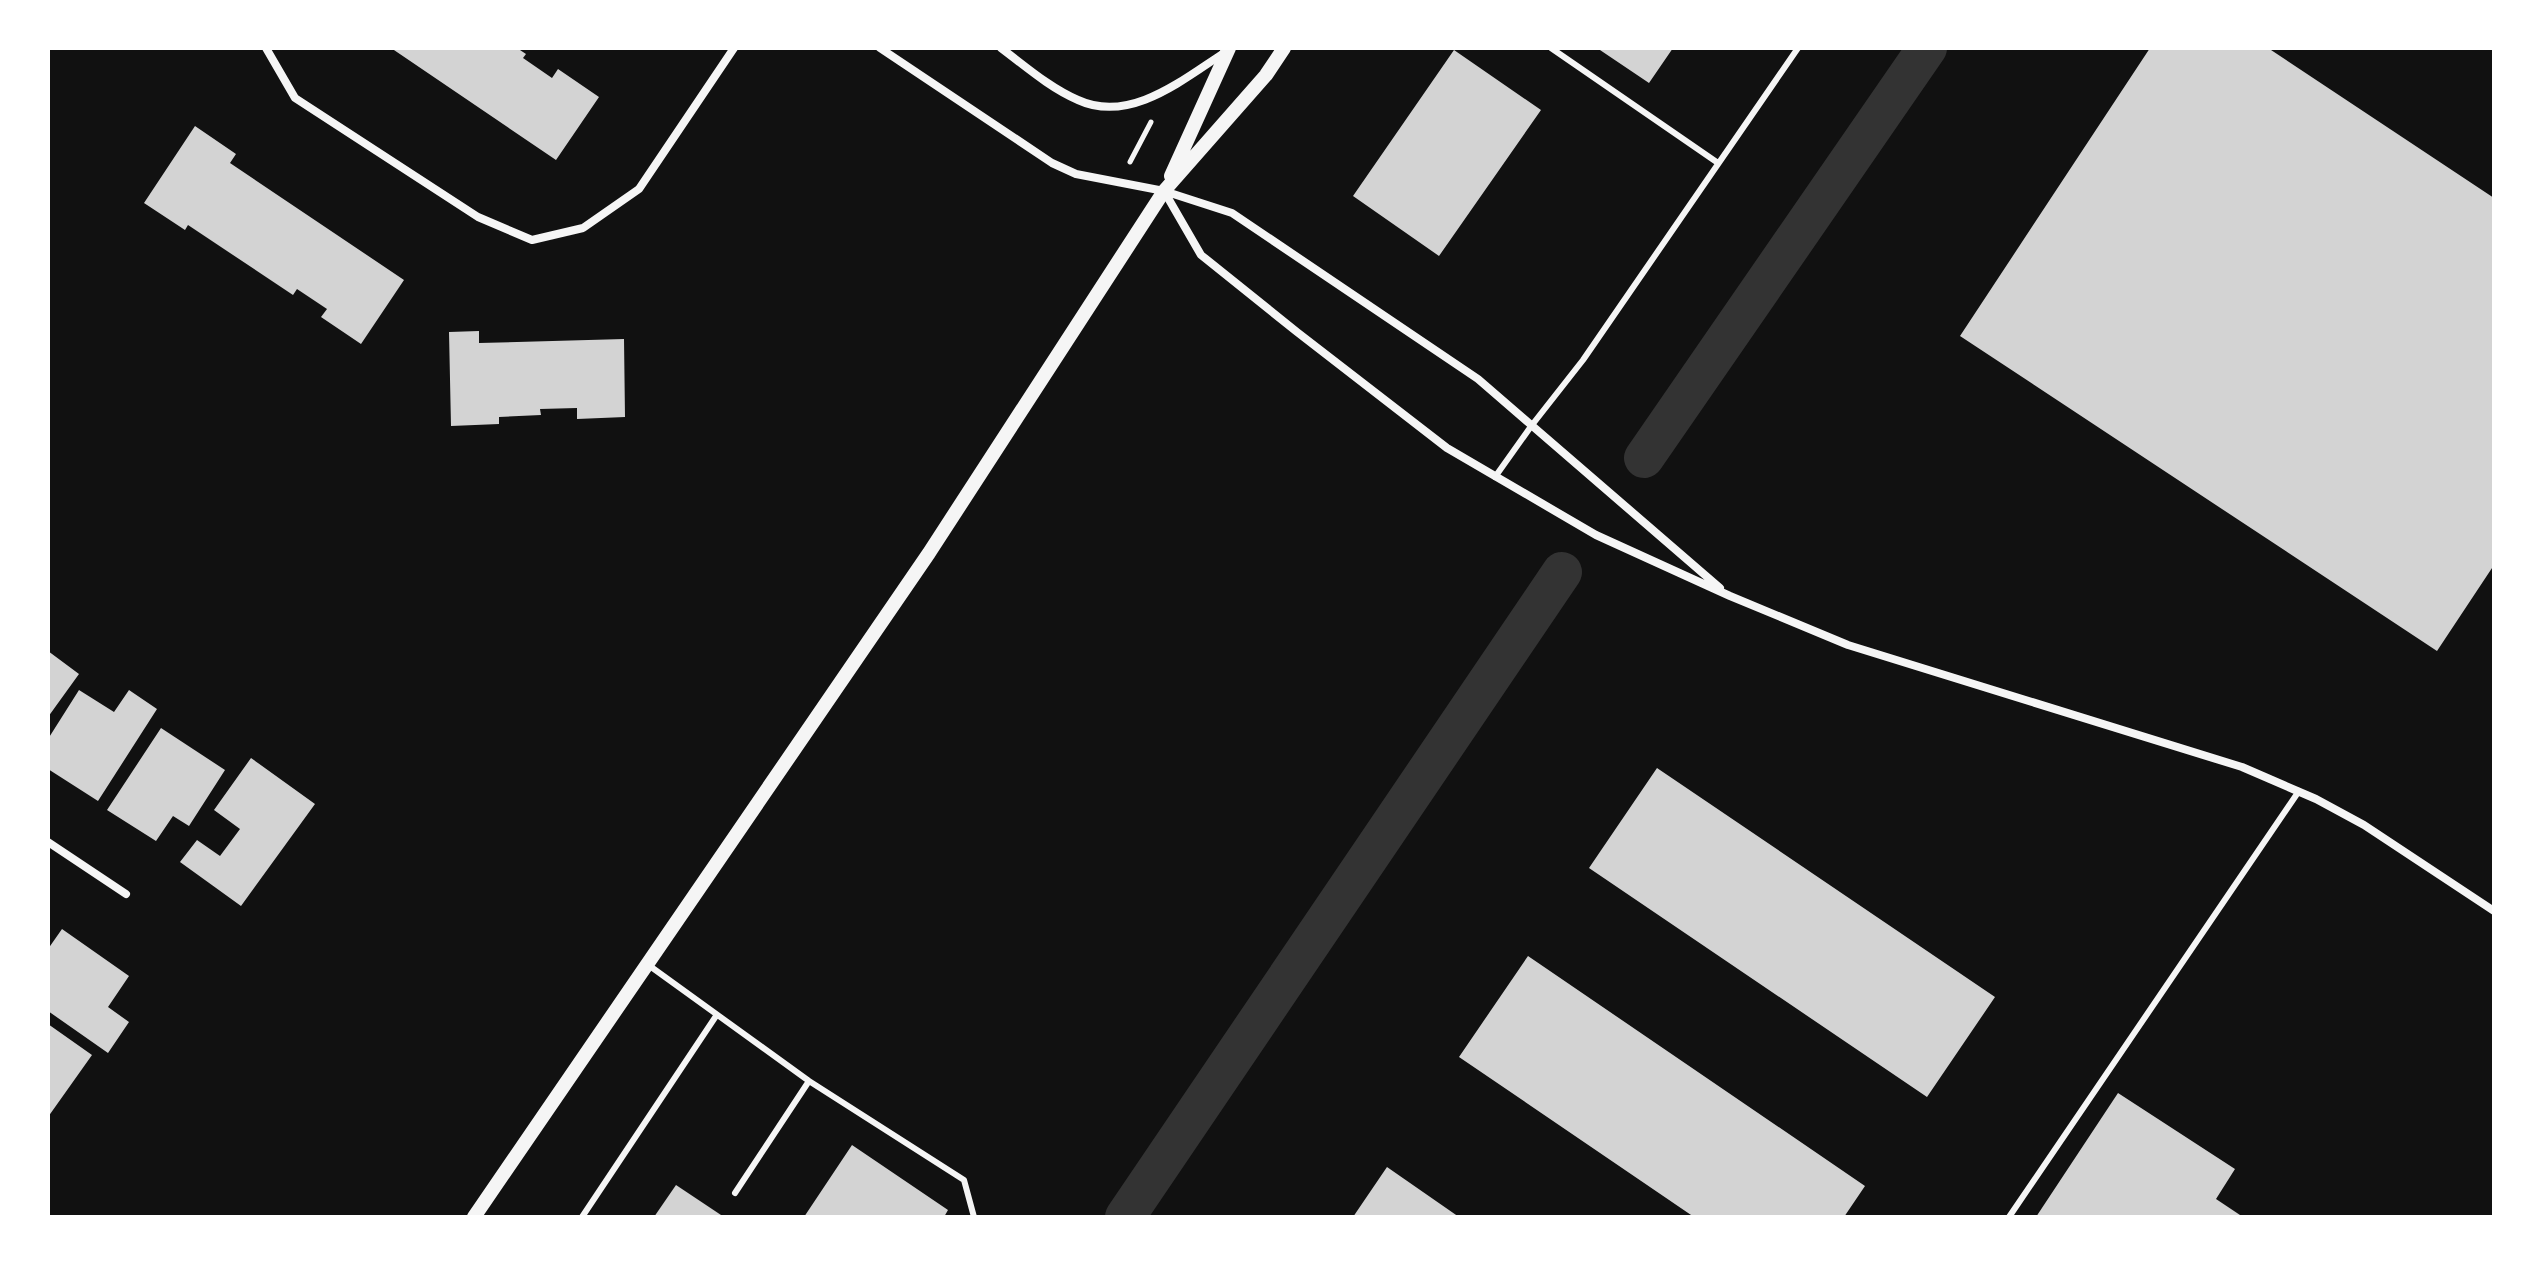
<svg xmlns="http://www.w3.org/2000/svg" width="2542" height="1265" font-family="'Fira Sans Condensed',sans-serif">
	<style>
		.lines { fill: none; stroke-linecap: round; stroke-linejoin: round }
		.canal { stroke: #333; stroke-width: 40 }
		.building { fill: #d3d3d3 }
		.path { stroke: #f5f5f5; stroke-width: 5 }
		.service { stroke: #f5f5f5; stroke-width: 6 }
		.minor { stroke: #f5f5f5; stroke-width: 8 }
		.tertiary { stroke: #f5f5f5; stroke-width: 14 }
	</style>
	<rect width="100%" height="100%" fill="#111"/>
	<g class="lines">
		<path class="canal" d="M1644,458L1927,48
			M1125,1217L1562,572"/>
	</g>
	<path class="building" d="M391,48H517L526,54L523,58L552,78L558,69L599,97L556,160Z
		M1597,48H1673L1649,83Z
		M2150,48H2268L2494,198V565L2437,651L1960,336Z
		M1454,50L1541,110L1439,256L1353,196Z
		M195,126L236,154L230,163L404,280L361,344L321,317L327,309L297,289L293,295L188,225L185,230L144,203Z
		M479,331V343L624,339L625,417L577,419V408L540,409L541,415L499,417V424L451,426L449,332Z
		M48,651L79,674L48,717Z
		M79,690L114,712L129,690L157,709L98,801L48,769V739Z
		M161,728L225,770L189,826L173,816L156,841L107,810Z
		M251,758L315,804L241,906L180,862L197,840L220,856L240,829L214,810Z
		M1657,768L1995,997L1927,1097L1589,868Z
		M62,929L129,976L108,1007L129,1022L108,1053L48,1011V949Z
		M1528,956L1865,1186L1844,1217H1694L1459,1057Z
		M48,1024L92,1055L48,1117Z
		M2118,1093L2235,1169L2216,1199L2243,1217H2036Z
		M852,1145L948,1210L944,1217H804Z
		M1387,1167L1459,1217H1353Z
		M676,1185L724,1217H654Z"/>
	<g class="lines">
		<path class="path" d="M1130,162L1151,122"/>
		<path class="service" d="M1551,48L1718,163
			M1495,477L1532,425L1583,360L1798,48
			M647,964L809,1081L964,1180L974,1217
			M735,1193L809,1081
			M582,1217L716,1016
			M2009,1217L2299,791"/>
		<path class="minor" d="M266,48L295,98L478,217L532,240L583,228L639,189L734,48
			M880,48L1052,163L1076,174L1164,191L1232,213L1478,379L1720,588
			M1001,48C1025,66 1050,88 1078,100C1130,124 1182,80 1224,53
			M1164,191L1201,255L1297,332L1447,448L1596,535L1730,596L1848,645L2242,767L2316,799L2364,825L2494,911
			M48,842L126,894"/>
		<path class="tertiary" d="M1171,176L1229,48
			M474,1217L929,553L1164,191L1266,75L1284,48"/>
	</g>
	<rect width="2542" height="1265" fill="none" stroke="#ffffff" stroke-width="100"/>
</svg>
